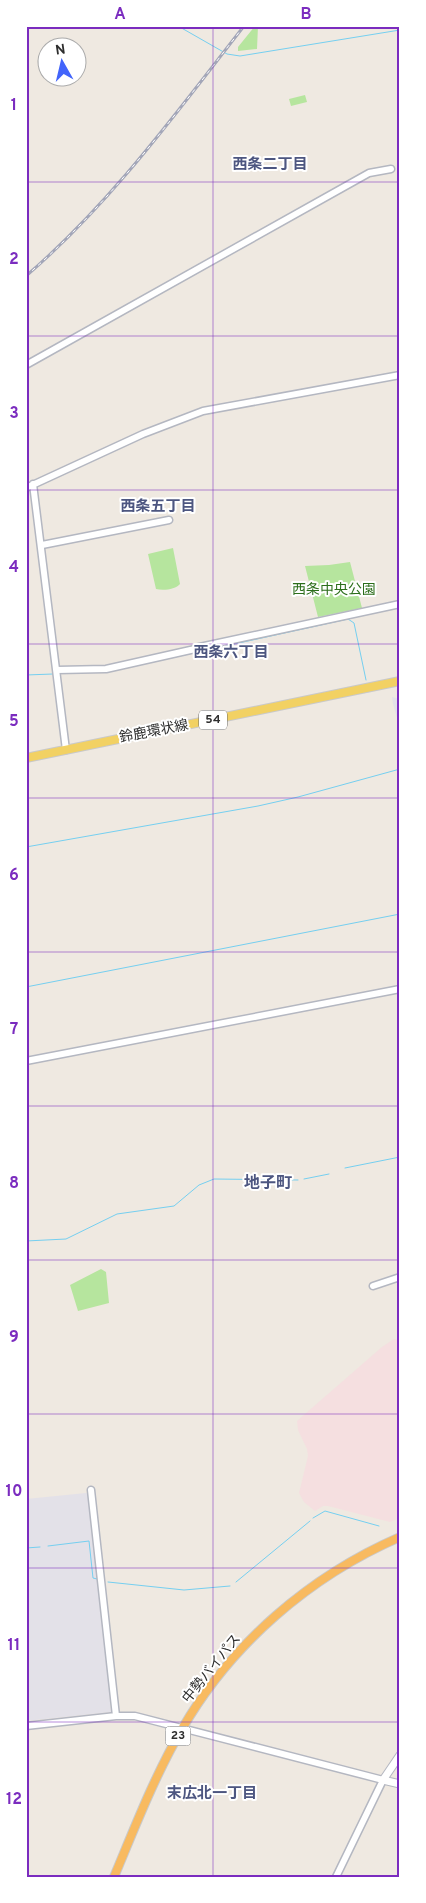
<svg xmlns="http://www.w3.org/2000/svg" width="426" height="1903" font-family="Overpass,'Noto Sans JP',sans-serif">
	<style>
		.industrial { fill: #e3e1e8 }
		.medical { fill: #f5dfe0 }
		.green { fill: #b6e59e }
		.lines { fill: none; stroke-linecap: round; stroke-linejoin: round }
		.stream { stroke: #75cff0; stroke-width: 1 }
		.tertiary-casing { stroke: #b4b7c1; stroke-width: 9 }
		.secondary-casing { stroke: #b4b7c1; stroke-width: 9 }
		.primary-casing { stroke: #c9c9c9; stroke-width: 10 }
		.trunk-casing { stroke: #c9c9c9; stroke-width: 10 }
		.tertiary { stroke: #fff; stroke-width: 6 }
		.secondary { stroke: #fff; stroke-width: 7 }
		.primary { stroke: #f2d163; stroke-width: 8 }
		.trunk { stroke: #f8ba60; stroke-width: 8 }
		.rail-casing { stroke: #a3a6b8; stroke-width: 3 }
		.rail { stroke: #fff; stroke-width: 1; stroke-dasharray: 4; stroke-linecap: butt }
		.grid { fill: none; stroke: #7b2cbf; stroke-width: 1; stroke-opacity: 0.55 }
		.labels { text-anchor: middle; dominant-baseline: central; stroke-width: 4; stroke-linejoin: round; paint-order: stroke }
		.shield { fill: #fff; stroke: #6d6d6d; stroke-width: 1 }
		.shield-label { font-size: 12px; font-weight: bold; fill: #2e2e2e }
		.park-label { font-size: 14px; fill: #2c6e1b; stroke: #fff }
		.street-label { font-size: 14px; fill: #2e2e2e; stroke: #fff }
		.neighbourhood-label { font-size: 15px; font-weight: bold; fill: #4d5680; stroke: #fff }
		.quarter-label { font-size: 16px; font-weight: bold; fill: #4d5680; stroke: #fff }
		.neatline { fill: none; stroke: #7b2cbf; stroke-width: 2 }
		.grid-label { font-size: 16px; text-anchor: middle; font-weight: bold; fill: #7b2cbf }
	</style>
	<rect width="100%" height="100%" fill="#efe9e1"/>
	<path class="industrial" d="M392,697L400,699V728L393,704Z
		M86,1493L90,1496L111,1712L26,1721V1499Z"/>
	<path class="medical" d="M394,1339L400,1340V1518L390,1522L328,1506H323L315,1511L304,1502L299,1493L308,1456L307,1449L298,1430L297,1421L382,1347Z"/>
	<path class="green" d="M255,26H258L257,49L238,51V47Z
		M305,95L307,102L291,106L289,99Z
		M173,548L180,584C176,589 164,591 156,589L148,554Z
		M350,562L362,608L318,617L305,566L329,565Z
		M101,1269L106,1272L109,1303L78,1311L70,1285Z"/>
	<g class="lines">
		<path class="stream" d="M178,26L227,54L240,56L400,30
			M107,672L348,619L354,623L366,680
			M59,673H78
			M26,675L53,674
			M26,847L258,806L298,797L400,769
			M26,987L400,914
			M345,1168L400,1157
			M304,1179L329,1174
			M26,1241L66,1239L117,1214L174,1206L199,1185L214,1179L298,1180
			M313,1518L325,1511L379,1526
			M48,1546L89,1541L93,1578L97,1579
			M26,1548L40,1547
			M108,1582L184,1590L230,1586
			M236,1582L310,1521"/>
		<defs>
			<path id="tertiary" d="M26,365L369,173L391,169
				M33,484L66,750
				M26,488L143,434L203,411L400,375
				M42,545L169,520
				M195,648L400,604
				M57,670L106,669L195,649
				M26,1061L400,989
				M373,1286L400,1277
				M91,1490L116,1716
				M26,1726L116,1716H135L383,1780L336,1877"/>
			<path id="secondary" d="M400,1755L383,1780L400,1784"/>
			<path id="primary" d="M26,758L400,681"/>
			<path id="trunk" d="M114,1877C135,1827 155,1775 182,1729C231,1644 310,1576 400,1537"/>
		</defs>
		<use href="#tertiary" class="tertiary-casing"/>
		<use href="#secondary" class="secondary-casing"/>
		<use href="#primary" class="primary-casing"/>
		<use href="#trunk" class="trunk-casing"/>
		<use href="#tertiary" class="tertiary"/>
		<use href="#secondary" class="secondary"/>
		<use href="#primary" class="primary"/>
		<use href="#trunk" class="trunk"/>
		<defs>
			<path id="rail" d="M26,276C111,203 176,113 244,26"/>
		</defs>
		<use href="#rail" class="rail-casing"/>
		<use href="#rail" class="rail"/>
	</g>
	<path class="grid" d="M213,26V1877M26,182H400M26,336H400M26,490H400M26,644H400M26,798H400M26,952H400M26,1106H400M26,1260H400M26,1414H400M26,1568H400M26,1722H400"/>
	<g class="labels">
		<g class="shield">
			<rect x="199" y="710.5" width="28" height="19" rx="4"/>
			<rect x="165.5" y="1726.5" width="25" height="19" rx="4"/>
		</g>
		<g class="shield-label">
			<text x="213" y="720">54</text>
			<text x="178" y="1736">23</text>
		</g>
		<g class="park-label">
			<text x="334" y="590">西条中央公園</text>
		</g>
		<g class="street-label">
			<text transform="translate(154 732) rotate(-11)">鈴鹿環状線</text>
			<text transform="translate(212 1669) rotate(-51)">中勢バイパス</text>
		</g>
		<g class="neighbourhood-label">
			<text x="270" y="165">西条二丁目</text>
			<text x="158" y="507">西条五丁目</text>
			<text x="231" y="653">西条六丁目</text>
			<text x="212" y="1794">末広北一丁目</text>
		</g>
		<g class="quarter-label">
			<text x="268" y="1184">地子町</text>
		</g>
	</g>
	<rect width="426" height="1903" fill="none" stroke="#ffffff" stroke-width="55"/>
	<g transform="translate(62 62) rotate(352)"><circle r="24" fill="#ffffff" stroke="#ababab"/>
	<path d="M0-4L9 19L0 12L-9 19Z" fill="#4264fb"/>
	<text y="-8" font-size="14" font-weight="bold" text-anchor="middle" fill="#2e2e2e">N</text>
	</g>
	<rect x="28" y="28" width="370" height="1848" class="neatline"/>
	<g class="grid-label">
		<text x="120" y="19">A</text>
		<text x="306" y="19">B</text>
		<text x="14" y="110">1</text>
		<text x="14" y="264">2</text>
		<text x="14" y="418">3</text>
		<text x="14" y="572">4</text>
		<text x="14" y="726">5</text>
		<text x="14" y="880">6</text>
		<text x="14" y="1034">7</text>
		<text x="14" y="1188">8</text>
		<text x="14" y="1342">9</text>
		<text x="14" y="1496">10</text>
		<text x="14" y="1650">11</text>
		<text x="14" y="1804">12</text>
	</g>
</svg>
